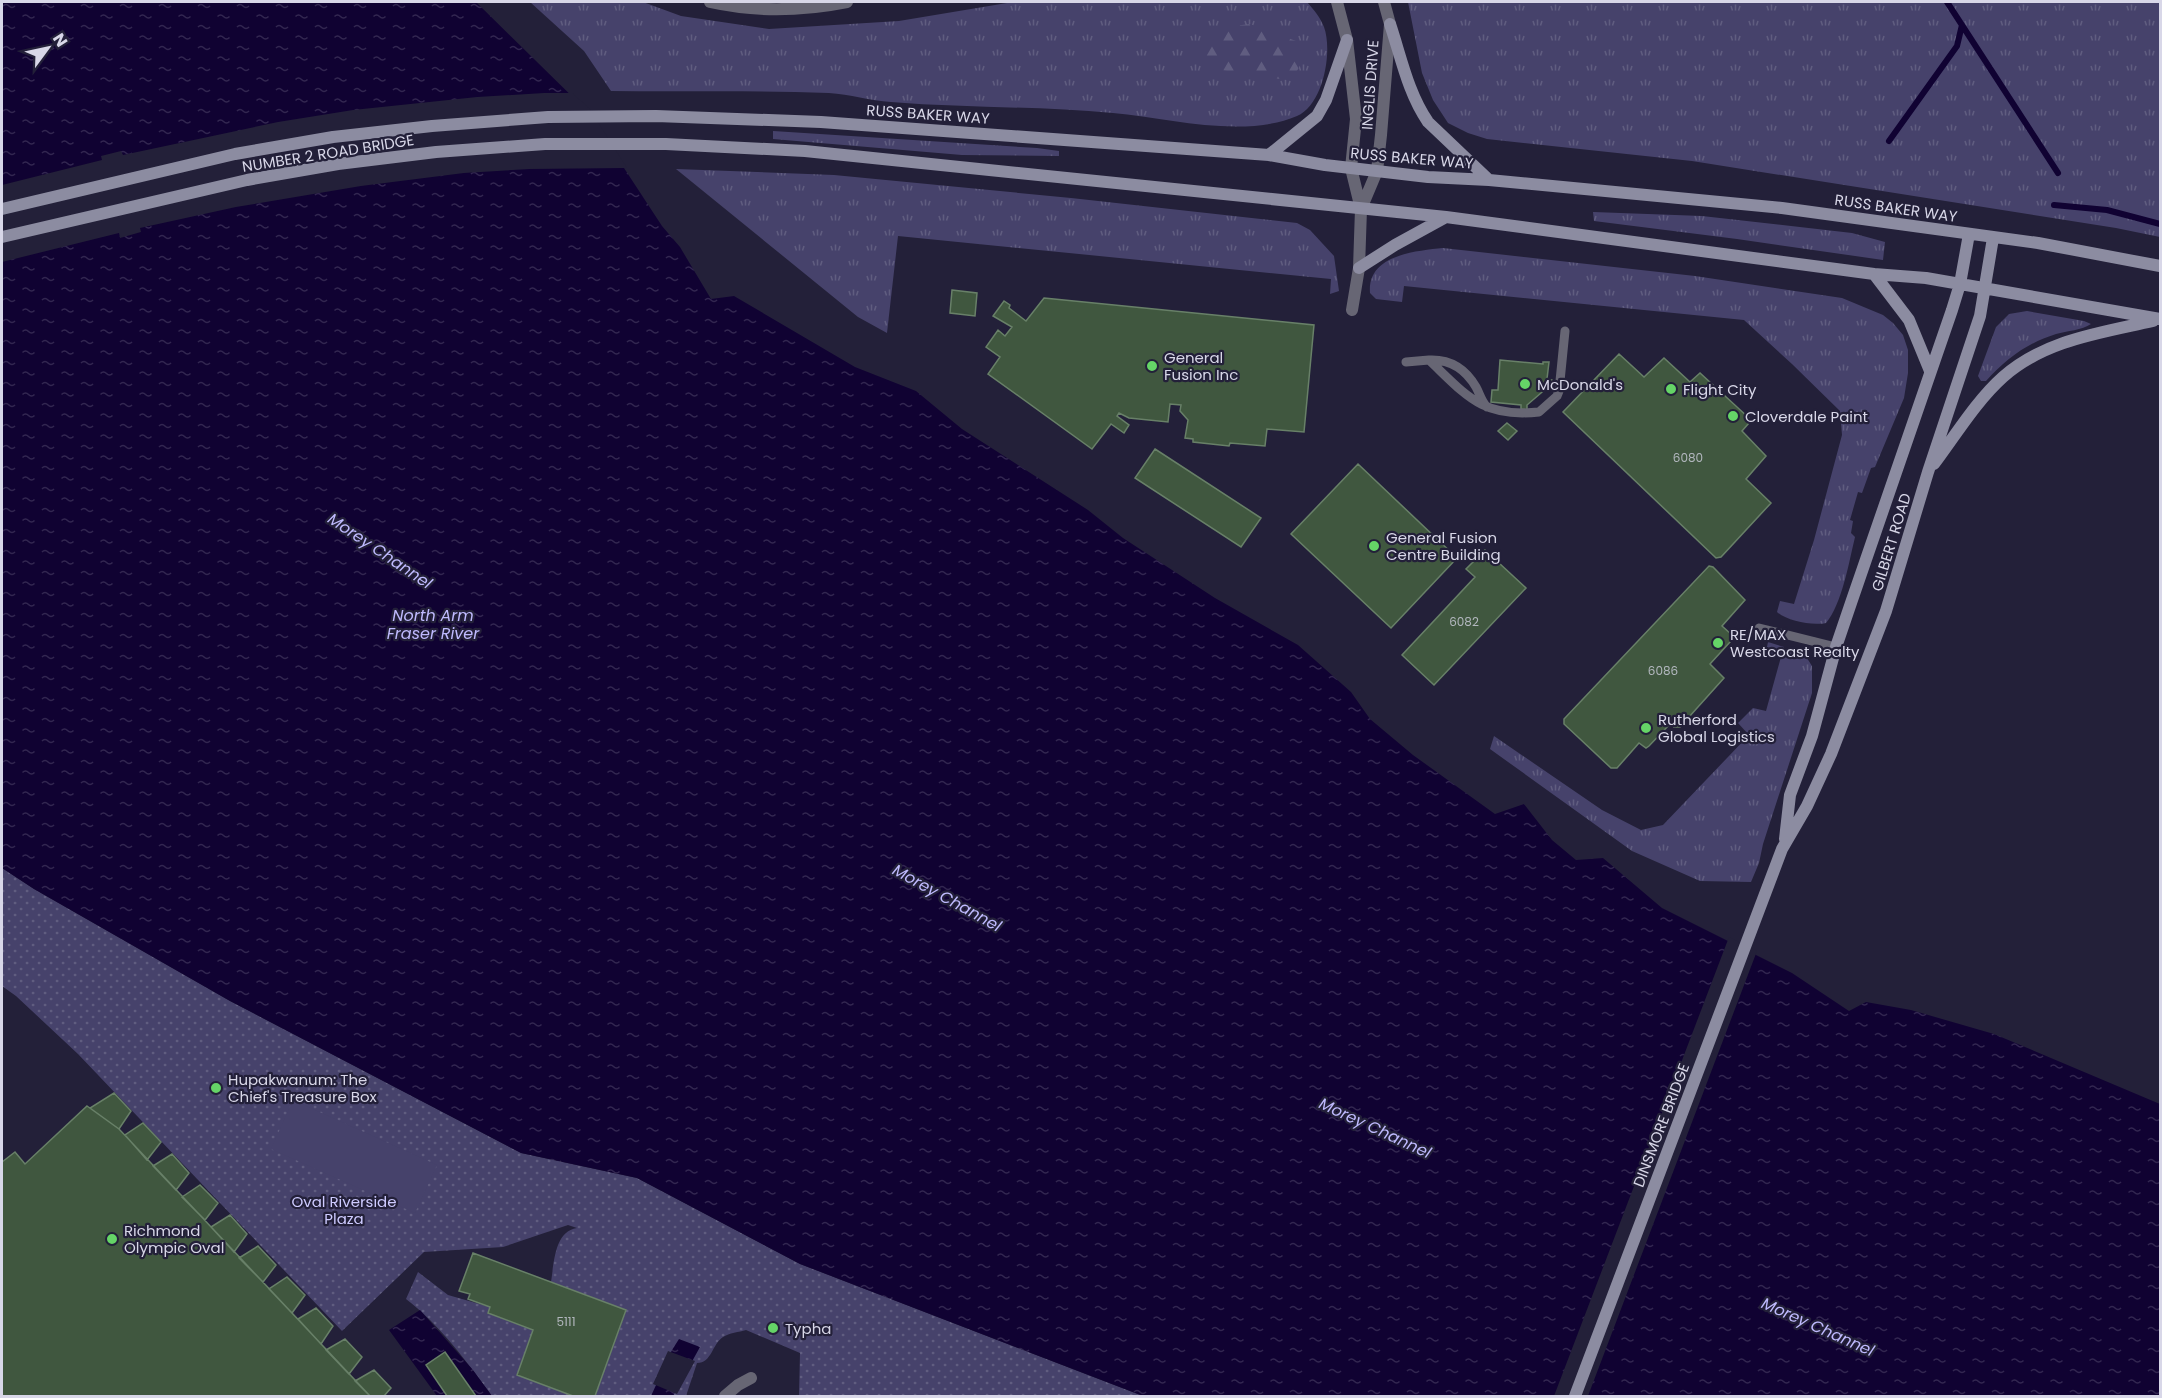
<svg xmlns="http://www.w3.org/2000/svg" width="2162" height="1398" font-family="Poppins,sans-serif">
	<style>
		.grass { fill: url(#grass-tufts) }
		.forest { fill: url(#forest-firs) }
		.park { fill: url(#park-dots) }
		.pitch { fill: #46426b }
		.water { fill: url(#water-ripples) }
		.pier { fill: #232039 }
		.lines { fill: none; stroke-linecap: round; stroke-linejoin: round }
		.stream { stroke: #100232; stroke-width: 6 }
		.building { fill: #40573f; stroke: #688068; stroke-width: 1.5 }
		.lane { stroke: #676674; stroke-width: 9 }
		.street { stroke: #676674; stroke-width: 12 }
		.secondary { stroke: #8c8ca1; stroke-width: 12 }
		.poi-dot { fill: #65d467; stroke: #232039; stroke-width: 2 }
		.labels { text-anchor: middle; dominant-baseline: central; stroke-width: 4.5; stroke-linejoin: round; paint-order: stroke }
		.number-label { font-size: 12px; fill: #b2b7be }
		.street-label { font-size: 15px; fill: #d8d7e8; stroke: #232039 }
		.poi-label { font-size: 15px; fill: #d8d7e8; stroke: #232039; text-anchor: start }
		.park-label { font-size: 15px; fill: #cecbff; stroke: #232039 }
		.water-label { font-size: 16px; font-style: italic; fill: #bfbafe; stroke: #232039 }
	</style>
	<defs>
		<pattern id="grass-tufts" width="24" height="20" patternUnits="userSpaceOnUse" patternTransform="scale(1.5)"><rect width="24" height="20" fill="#46426b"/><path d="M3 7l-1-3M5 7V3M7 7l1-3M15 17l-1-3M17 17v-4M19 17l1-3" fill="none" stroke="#605d80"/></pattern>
		<pattern id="forest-firs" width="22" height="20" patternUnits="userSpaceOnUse" patternTransform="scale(1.5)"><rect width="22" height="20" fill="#46426b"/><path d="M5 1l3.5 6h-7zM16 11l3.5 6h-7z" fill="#605d80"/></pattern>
		<pattern id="park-dots" width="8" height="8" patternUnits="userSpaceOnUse" patternTransform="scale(1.5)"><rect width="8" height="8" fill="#46426b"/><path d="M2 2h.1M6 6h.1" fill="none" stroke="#605d80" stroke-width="1.8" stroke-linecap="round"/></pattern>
		<pattern id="water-ripples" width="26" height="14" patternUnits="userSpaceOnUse" patternTransform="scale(1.5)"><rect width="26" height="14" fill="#100232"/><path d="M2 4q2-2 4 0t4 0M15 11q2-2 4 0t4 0" fill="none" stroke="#322650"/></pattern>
	</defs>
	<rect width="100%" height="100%" fill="#232039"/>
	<path class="grass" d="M530,2H643L681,16L769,29L899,21L1013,2H1307C1314,10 1320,17 1324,27C1333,52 1323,105 1297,116C1242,139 1170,118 1113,113C1039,106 965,108 891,102C870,101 850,94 829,93C756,90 684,92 611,91L584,51Z
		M1408,2H2160V237L2116,228L1692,161L1487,139L1468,133L1448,123L1433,100L1422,73Z
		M773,131L1037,148L1059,151V156L962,155L773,139Z
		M676,169L834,175L1071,198L1297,223L1310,230L1334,256L1339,291L1330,294L1331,279L898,236L887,333L858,317Z
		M1593,212L1702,216L1852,233L1885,242L1883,260L1737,239L1594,221Z
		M1443,248L1695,276L1842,298L1883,315L1893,323L1903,335L1908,350V373L1904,398L1875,467L1871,468L1862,493L1858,492L1850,520L1853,521L1851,533L1855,537C1849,562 1842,604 1826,623C1812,626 1787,621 1777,612L1780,601L1794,604L1814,540L1842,435L1840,411L1792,364L1744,320L1404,286L1402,302L1376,299L1370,293C1367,255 1415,251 1443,248Z
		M2027,311L2084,321L2091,324C2082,330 2067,331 2056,334C2027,343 2006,359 1986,381H1981L1978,376L1996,327L2009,314Z
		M1768,642L1784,647V649L1805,655L1812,666V693L1763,844L1759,863L1751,882L1700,881L1632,851L1490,749L1494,736L1602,810L1641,830L1663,825L1749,735L1738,723L1753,708L1766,711L1781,657L1766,652Z"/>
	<path class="forest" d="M1250,24L1296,41C1303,59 1304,68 1287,80L1214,69L1202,59L1207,46L1234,26Z"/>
	<path class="park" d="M2,868L34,889L230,1001L521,1153L637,1178L800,1264L1143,1396H799L800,1353L746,1330C739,1332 729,1333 723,1337C712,1344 712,1363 697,1363L686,1396H595L626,1311L551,1282C554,1265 554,1231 577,1228L568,1225L503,1247L424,1252L342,1331L78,1054L16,996L2,986Z
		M418,1272L448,1295L490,1307L488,1313L533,1330L517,1375L573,1396H492C467,1362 440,1325 406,1299Z"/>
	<path class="pitch" d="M293,1100L437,1165L415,1213L271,1149Z"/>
	<path class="water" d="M2,2H476L586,110L662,226L680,247L711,299L734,296L855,367L916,391L962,429L1088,510L1123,538L1215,598L1298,645L1351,692L1370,719L1413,755L1495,814L1524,804L1552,840L1576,860L1603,858L1662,908L1792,973L1849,1011L1866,1002L1911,1010L1994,1034L2160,1104V1396H1143L800,1264L637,1178L521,1153L230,1001L34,889L2,868Z
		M420,1310L473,1370L492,1396H437L389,1330Z
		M679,1339L700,1347L673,1396H651L672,1350Z"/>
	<path class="pier" d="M544,93H572L589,108L627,168L530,169L464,173L361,186L236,207L140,228L141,232L120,238L119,233L2,262V185L102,160L101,156L121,151L123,155L278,122L353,110L477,97Z
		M1729,937L1757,951L1588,1396H1554Z
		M668,1351L695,1361L677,1394L653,1384Z"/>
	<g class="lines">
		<path class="stream" d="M1947,2L2058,173
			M1889,141L1957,46L1962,25
			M2054,205L2107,210L2160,224"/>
	</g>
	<path class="building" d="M952,290L977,293L975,316L950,313Z
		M1044,298L1314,325L1304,432L1267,429L1265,446L1230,443L1229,446L1193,442V439L1185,438L1188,420L1180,411L1181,405L1170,404L1168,422L1129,418L1119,413L1117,416L1129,425L1124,433L1111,424L1092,449L988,374L1000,357L986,347L998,330L1005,336L1012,327L993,316L1004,301L1010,305L1009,308L1026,321Z
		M1619,354L1644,377L1664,358L1690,382L1700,373L1749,418V423L1742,431L1766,456L1746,479L1771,503L1721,557L1716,558L1563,412Z
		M1500,360L1543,364V362H1549L1547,379L1552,380V388L1548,387L1527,405V410L1521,409V405L1491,402L1492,390H1498Z
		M1507,423L1517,431L1508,440L1498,431Z
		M1155,449L1261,518L1241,547L1135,478Z
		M1358,464L1457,558L1391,628L1291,534Z
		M1485,550L1526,588L1434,685L1402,655L1475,577L1466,569Z
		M1709,566L1713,567L1745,600L1722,626L1732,635L1731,641L1710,664L1724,678L1680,727H1674L1670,724L1649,746L1646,748L1639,743L1617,768H1611L1564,724V719Z
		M114,1093L131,1111L119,1129L90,1108Z
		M87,1106L119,1129L370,1396H2V1162L15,1152L25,1164Z
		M143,1123L161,1142L147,1160L125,1135Z
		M172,1154L189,1173L176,1190L153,1166Z
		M200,1185L218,1203L205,1220L182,1197Z
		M230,1215L247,1234L234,1252L211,1227Z
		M258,1246L276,1265L263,1282L239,1258Z
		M473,1253L626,1310L595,1396H573L517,1375L533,1330L488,1313L490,1307L468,1299L470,1294L459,1291Z
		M287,1277L305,1295L292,1313L269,1289Z
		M316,1308L333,1326L321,1344L298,1319Z
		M345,1339L362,1357L349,1374L326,1350Z
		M445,1352L476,1396H447L426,1365Z
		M374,1370L391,1388L384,1396H370L355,1381Z"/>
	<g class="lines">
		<path class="lane" d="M1429,360C1450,359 1465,368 1476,387C1480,394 1481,401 1487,407
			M1406,362L1429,360C1467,396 1482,418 1539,412L1557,396L1559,391L1565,331
			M1759,628L1836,647"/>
		<path class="street" d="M710,2C755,12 802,11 847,2
			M1337,2L1347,40L1356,119L1351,168L1361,209L1359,268L1352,310
			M1361,209L1377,171L1381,135L1390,24L1384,2
			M725,1396L738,1385L751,1378"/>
		<path class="secondary" d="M1390,24C1401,57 1408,93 1428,122L1489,180
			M1269,155L1317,116L1326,100L1347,40
			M2,209L235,154L333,137L432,126L548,117L656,116L821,122L1269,155L1325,165L1428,177L1489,180L1782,208L2038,243L2160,266
			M2,237L247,180L338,164L436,152L545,144H666L805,151L1446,217L1874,274L1926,278L2160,319
			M1359,268L1395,245L1446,217
			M1874,274L1909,320L1930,371
			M1934,464C1955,436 1977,400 2003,377C2045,340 2100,333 2153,321
			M1785,839L1790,795L1812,736L1836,647L1852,600L1952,310L1960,284L1969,234
			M1575,1396L1782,849L1807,806L1831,754L1886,611L1928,472L1980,316L1993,238"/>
	</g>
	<g class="poi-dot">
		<circle cx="1152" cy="366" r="6"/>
		<circle cx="1525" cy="384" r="6"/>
		<circle cx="1671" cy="389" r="6"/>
		<circle cx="1733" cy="416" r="6"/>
		<circle cx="1374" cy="546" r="6"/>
		<circle cx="1718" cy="643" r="6"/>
		<circle cx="1646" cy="728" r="6"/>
		<circle cx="216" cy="1088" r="6"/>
		<circle cx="112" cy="1239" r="6"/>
		<circle cx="773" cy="1328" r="6"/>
	</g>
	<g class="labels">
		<g class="number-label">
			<text x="1688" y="457">6080</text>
			<text x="1464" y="621">6082</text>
			<text x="1663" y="670">6086</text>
			<text x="566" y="1321">5111</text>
		</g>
		<g class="street-label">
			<text transform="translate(1370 85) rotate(-86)">INGLIS DRIVE</text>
			<text transform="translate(928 114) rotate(4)">RUSS BAKER WAY</text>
			<text transform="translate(328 153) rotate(-9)">NUMBER 2 ROAD BRIDGE</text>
			<text transform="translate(1412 158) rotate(5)">RUSS BAKER WAY</text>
			<text transform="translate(1896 208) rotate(8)">RUSS BAKER WAY</text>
			<text transform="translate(1891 542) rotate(-73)">GILBERT ROAD</text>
			<text transform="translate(1661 1125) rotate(-69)">DINSMORE BRIDGE</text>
		</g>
		<g class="poi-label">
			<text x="1164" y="357">General<tspan x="1164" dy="17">Fusion Inc</tspan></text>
			<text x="1537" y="384">McDonald's</text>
			<text x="1683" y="389">Flight City</text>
			<text x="1745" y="416">Cloverdale Paint</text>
			<text x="1386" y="537">General Fusion<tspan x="1386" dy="17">Centre Building</tspan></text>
			<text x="1730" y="634">RE/MAX<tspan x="1730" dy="17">Westcoast Realty</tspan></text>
			<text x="1658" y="719">Rutherford<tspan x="1658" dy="17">Global Logistics</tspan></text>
			<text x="228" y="1079">Hupakwanum: The<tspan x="228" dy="17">Chief's Treasure Box</tspan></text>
			<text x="124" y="1230">Richmond<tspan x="124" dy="17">Olympic Oval</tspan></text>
			<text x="785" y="1328">Typha</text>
		</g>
		<g class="park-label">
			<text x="344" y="1201">Oval Riverside<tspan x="344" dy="17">Plaza</tspan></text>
		</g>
		<g class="water-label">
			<text transform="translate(380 551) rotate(34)">Morey Channel</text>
			<text x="433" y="615">North Arm<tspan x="433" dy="18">Fraser River</tspan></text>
			<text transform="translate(947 898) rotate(29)">Morey Channel</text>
			<text transform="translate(1375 1128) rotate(25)">Morey Channel</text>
			<text transform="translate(1818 1327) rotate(24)">Morey Channel</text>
		</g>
	</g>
	<rect width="2162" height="1398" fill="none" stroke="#d8d7e8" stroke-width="6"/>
	<g transform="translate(48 48) rotate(57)" stroke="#232039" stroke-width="4.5" paint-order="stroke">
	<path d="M0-4.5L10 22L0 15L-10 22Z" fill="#d8d7e8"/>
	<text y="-9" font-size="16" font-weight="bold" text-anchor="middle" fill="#d8d7e8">N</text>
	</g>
</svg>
